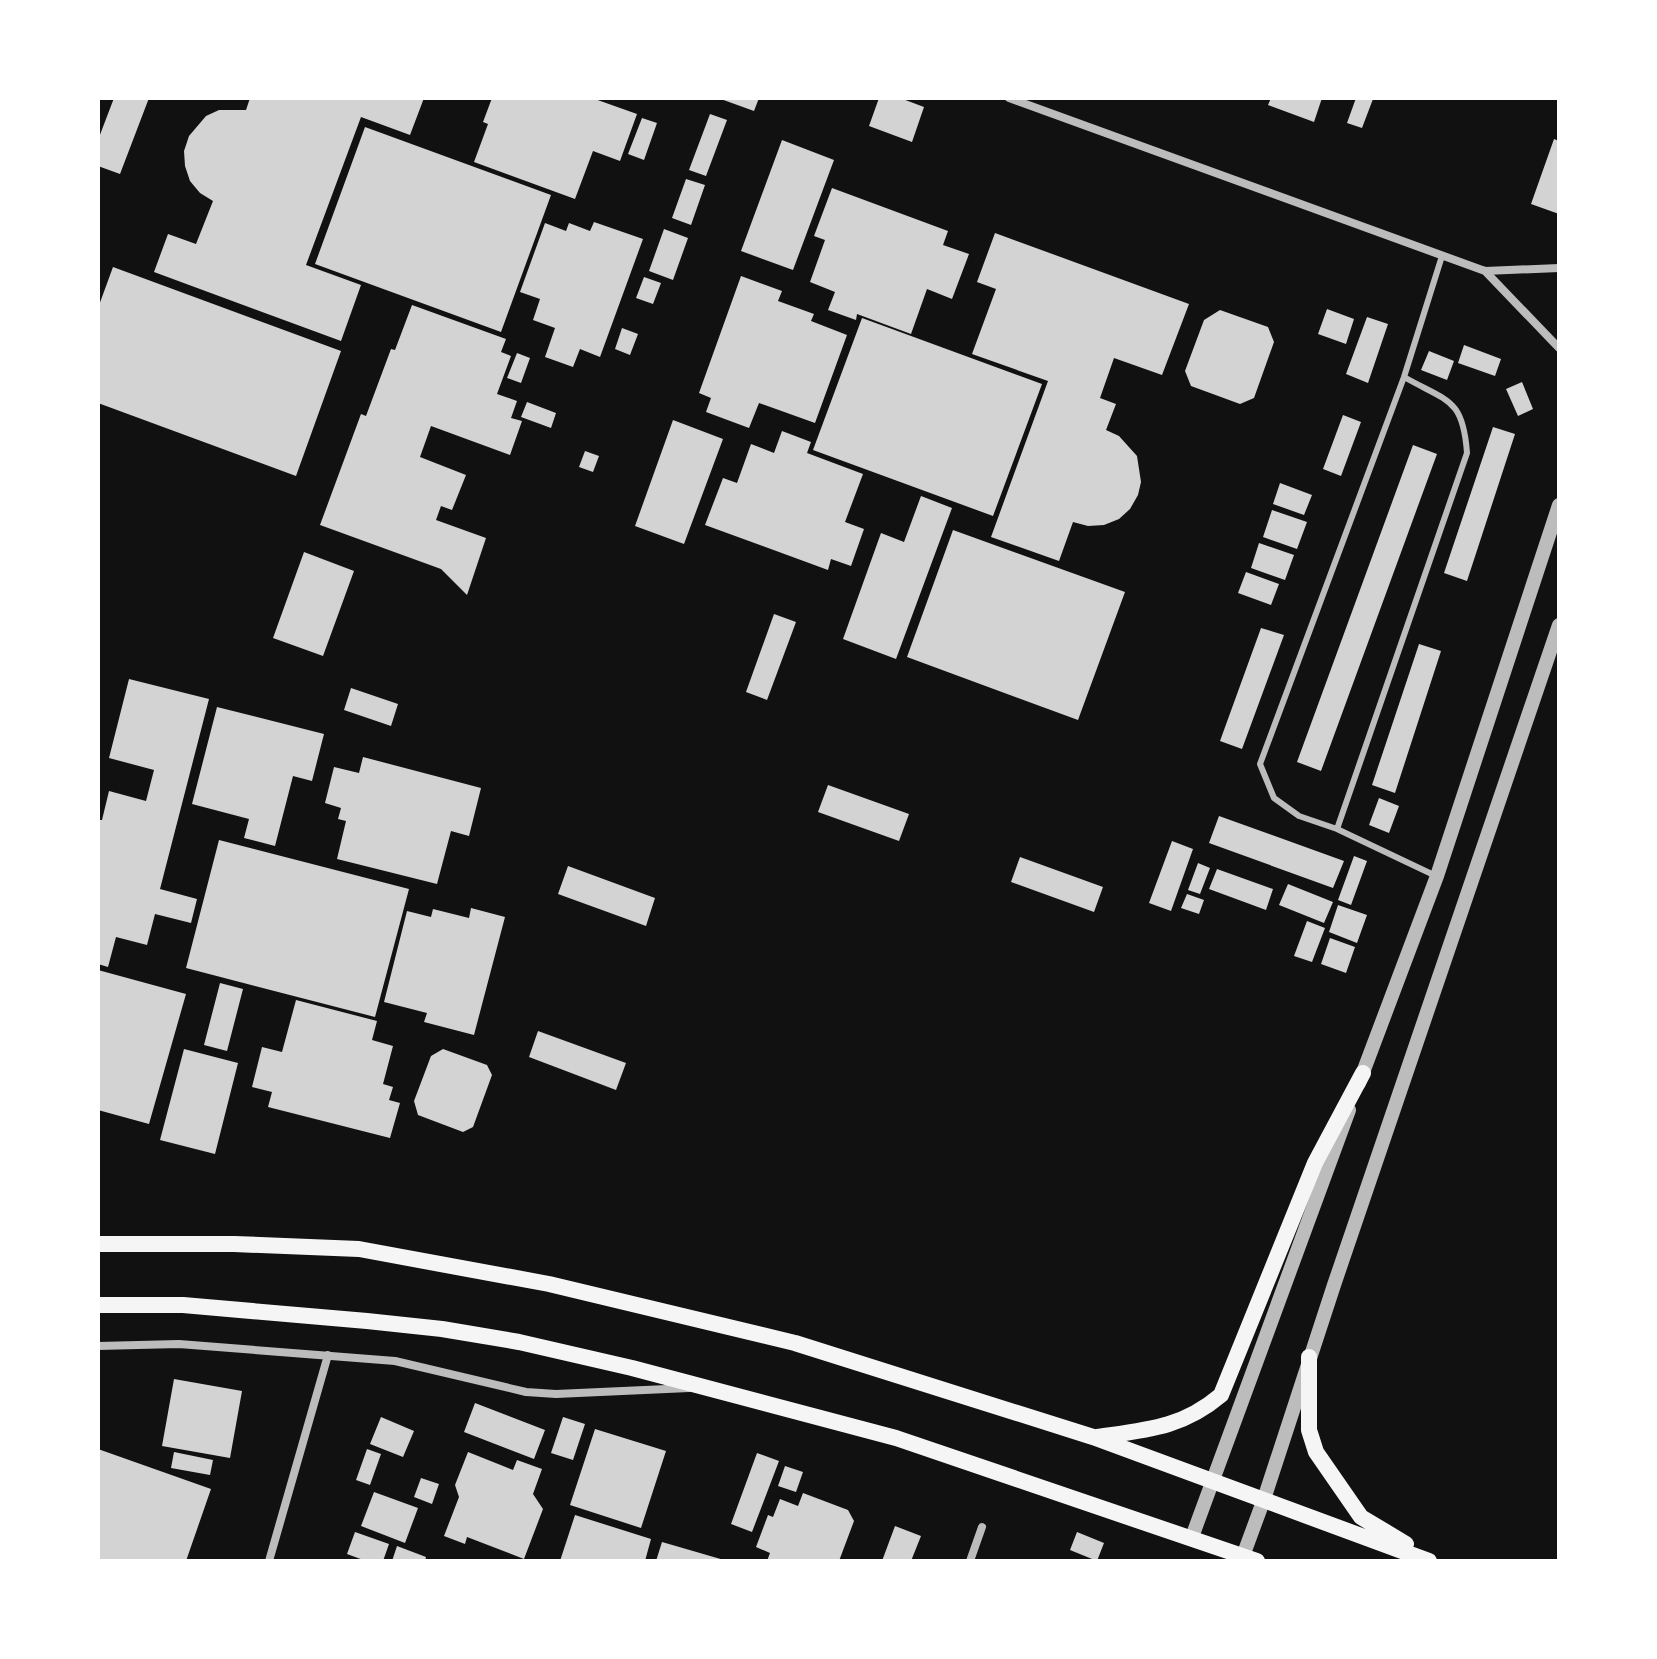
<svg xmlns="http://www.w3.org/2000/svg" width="1657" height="1659" font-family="Cabin,sans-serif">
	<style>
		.building { fill: #d3d3d3 }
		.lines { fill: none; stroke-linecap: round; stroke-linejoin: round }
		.service { stroke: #bcbcbc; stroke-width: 6 }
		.minor { stroke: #bcbcbc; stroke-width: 8 }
		.tertiary { stroke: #bcbcbc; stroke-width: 14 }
		.secondary { stroke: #f5f5f5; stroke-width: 16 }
	</style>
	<rect width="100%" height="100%" fill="#111"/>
	<path class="building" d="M114,98H149L120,174L98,166V140Z
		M250,98H424L410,135L361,117L306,265L361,285L341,341L154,272L168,234L196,244L213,201L200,193L190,181L185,166L184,151L189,136L206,116L219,110H246Z
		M492,98H592L637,114L620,161L593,151L575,199L474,162L488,124L483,122Z
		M718,98H759L754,111Z
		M879,98H900L924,107L912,142L869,126Z
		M1271,98H1322L1314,122L1268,105Z
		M1356,98L1373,99L1362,128L1347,123Z
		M710,114L727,120L706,176L689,170Z
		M642,118L657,123L644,160L628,154Z
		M365,127L551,195L501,332L315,264Z
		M1554,139L1559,141V214L1531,204Z
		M782,140L834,160L793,270L741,251Z
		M686,179L705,185L691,225L672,218Z
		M832,188L948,231L943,245L969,254L952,299L927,289L911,334L857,314L856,320L828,310L835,292L810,282L825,240L814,236Z
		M594,222L643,239L600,357L580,349L573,367L545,357L555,328L533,320L540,299L520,292L545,223L566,231L569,223L590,231Z
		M664,229L688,238L673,280L649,271Z
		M995,233L1189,304L1162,375L1114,358L1100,398L1116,404L1106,430L1119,436L1137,456L1141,482L1138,495L1130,509L1119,519L1104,525L1088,526L1073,522L1059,561L991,537L1048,381L972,354L996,289L977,282Z
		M113,267L341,351L296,476L98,403V308Z
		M741,276L782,291L778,301L814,314L811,321L847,335L815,423L759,403L749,428L706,412L711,398L699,393Z
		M644,277L661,283L653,304L636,298Z
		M412,305L506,339L501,352L511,356L497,394L517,401L511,418L522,421L510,455L431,426L420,457L466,475L452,510L441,506L436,520L486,538L467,595L441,569L320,525L361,414L366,416L391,349L395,350Z
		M1327,309L1354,319L1346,344L1318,334Z
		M1220,310L1268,327L1274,342L1254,398L1240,404L1191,386L1185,371L1204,320Z
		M1367,317L1388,324L1368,383L1346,374Z
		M862,318L1042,384L993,516L813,450Z
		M622,328L638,334L630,355L615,349Z
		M1464,345L1501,359L1495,376L1458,363Z
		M1429,351L1454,361L1447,380L1421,370Z
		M517,353L530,358L521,383L507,378Z
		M1522,382L1533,409L1518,416L1506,389Z
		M527,402L556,413L551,428L521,417Z
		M1343,415L1361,422L1341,476L1323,469Z
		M673,420L723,439L684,544L635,526Z
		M1493,427L1515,434L1467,581L1444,573Z
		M782,431L811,442L807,453L863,474L845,522L864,529L851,566L831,559L828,570L705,525L723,478L737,483L751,444L774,453Z
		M1413,445L1437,454L1321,771L1297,762Z
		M585,451L599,456L593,472L579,467Z
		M1280,483L1312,495L1304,515L1273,504Z
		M921,496L952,508L896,659L843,639L881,533L904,542Z
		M1272,510L1307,522L1297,549L1263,537Z
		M953,530L1125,592L1078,720L907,657Z
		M1259,543L1294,555L1285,580L1251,568Z
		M304,552L354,571L323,656L273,638Z
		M1246,572L1279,584L1271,605L1238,593Z
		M774,614L796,622L767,700L746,692Z
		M1261,628L1284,635L1242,749L1220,741Z
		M1419,644L1441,651L1395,793L1372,785Z
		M129,679L209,699L160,889L197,899L191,923L155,914L147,945L116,937L108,967L98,964V820H102L109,791L146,801L154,770L109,758Z
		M351,688L398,704L391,726L344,710Z
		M217,707L324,734L312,781L293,776L275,846L244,838L249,819L192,804Z
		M363,757L481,788L469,836L451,831L437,884L337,859L346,821L338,819L341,808L325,803L334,767L359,773Z
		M828,785L909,814L899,841L818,812Z
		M1379,798L1399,806L1389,833L1369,825Z
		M1219,816L1344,861L1333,888L1209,843Z
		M219,840L409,889L375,1017L186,968Z
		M1172,841L1193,849L1171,911L1149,903Z
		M1354,856L1367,861L1351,905L1338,900Z
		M1020,857L1103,887L1094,912L1011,882Z
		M1198,863L1210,868L1200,894L1188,890Z
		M568,866L655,898L646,926L558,894Z
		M1217,869L1273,889L1266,910L1209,889Z
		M1288,884L1333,902L1324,923L1279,905Z
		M1187,894L1204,900L1199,914L1181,908Z
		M1338,905L1367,915L1357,943L1329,932Z
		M471,908L505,917L474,1035L424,1022L427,1013L384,1002L407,911L431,917L433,909L469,918Z
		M1307,921L1325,928L1312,962L1294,956Z
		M1330,938L1355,947L1346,973L1321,964Z
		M98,970L186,994L149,1124L98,1110Z
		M220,983L243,989L227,1051L204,1045Z
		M296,1000L377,1021L372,1040L393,1046L383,1084L393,1087L389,1100L400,1103L390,1138L268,1107L272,1092L252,1087L262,1047L282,1052Z
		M538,1031L626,1063L616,1090L529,1057Z
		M184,1049L238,1063L215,1154L160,1140Z
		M443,1049L487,1065L492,1075L473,1127L463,1132L418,1115L414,1101L431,1056Z
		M174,1379L242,1391L230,1458L162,1446Z
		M475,1403L545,1430L534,1459L464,1432Z
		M381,1417L414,1431L403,1457L370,1444Z
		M563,1417L585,1424L573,1460L551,1453Z
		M595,1429L666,1451L641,1528L570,1505Z
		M98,1449L211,1489L186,1561H98Z
		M367,1449L381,1454L370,1485L356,1480Z
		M174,1452L213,1460L210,1475L171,1468Z
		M468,1452L513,1470L517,1460L542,1469L533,1494L543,1509L524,1559L467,1537L465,1544L444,1536L459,1497L455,1485Z
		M757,1453L779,1461L752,1532L731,1524Z
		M785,1466L803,1472L796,1492L778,1486Z
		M421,1478L439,1484L432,1504L414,1497Z
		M374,1492L418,1508L405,1543L361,1526Z
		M803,1493L848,1510L854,1521L839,1561L831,1559L830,1561H767L770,1553L756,1547L768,1515L773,1517L780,1499L798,1506Z
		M575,1515L651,1539L645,1561H560Z
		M895,1526L921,1536L911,1561H882Z
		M355,1532L389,1544L383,1561H366L347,1554Z
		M1077,1532L1104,1543L1097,1561L1070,1550Z
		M662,1542L724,1560V1561H656Z
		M397,1546L426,1557L425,1561H392Z"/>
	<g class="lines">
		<path class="service" d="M1337,829L1467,453C1463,398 1448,402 1404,377
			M1436,876L1337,829L1299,816L1274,798L1260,764L1404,377L1442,256"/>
		<path class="minor" d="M1009,98L1485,271L1559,268
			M1485,271L1559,348
			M98,1346L179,1344L395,1361L526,1392L556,1394L689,1388
			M269,1561L328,1355
			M970,1561L982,1527"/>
		<path class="tertiary" d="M1359,1083L1437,876L1559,505
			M1192,1537L1349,1110
			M1243,1556L1264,1499L1334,1285L1559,625"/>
		<path class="secondary" d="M98,1244H234L359,1249L549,1284L795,1343L1093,1437L1429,1561
			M98,1305H183L367,1321L442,1329L519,1342L632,1368L896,1438L1257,1561
			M1309,1357V1430L1316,1452L1361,1517L1406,1544
			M1097,1437C1147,1430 1182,1428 1221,1395L1315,1163L1363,1073"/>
	</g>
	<rect width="1657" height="1659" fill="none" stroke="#ffffff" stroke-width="200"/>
</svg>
